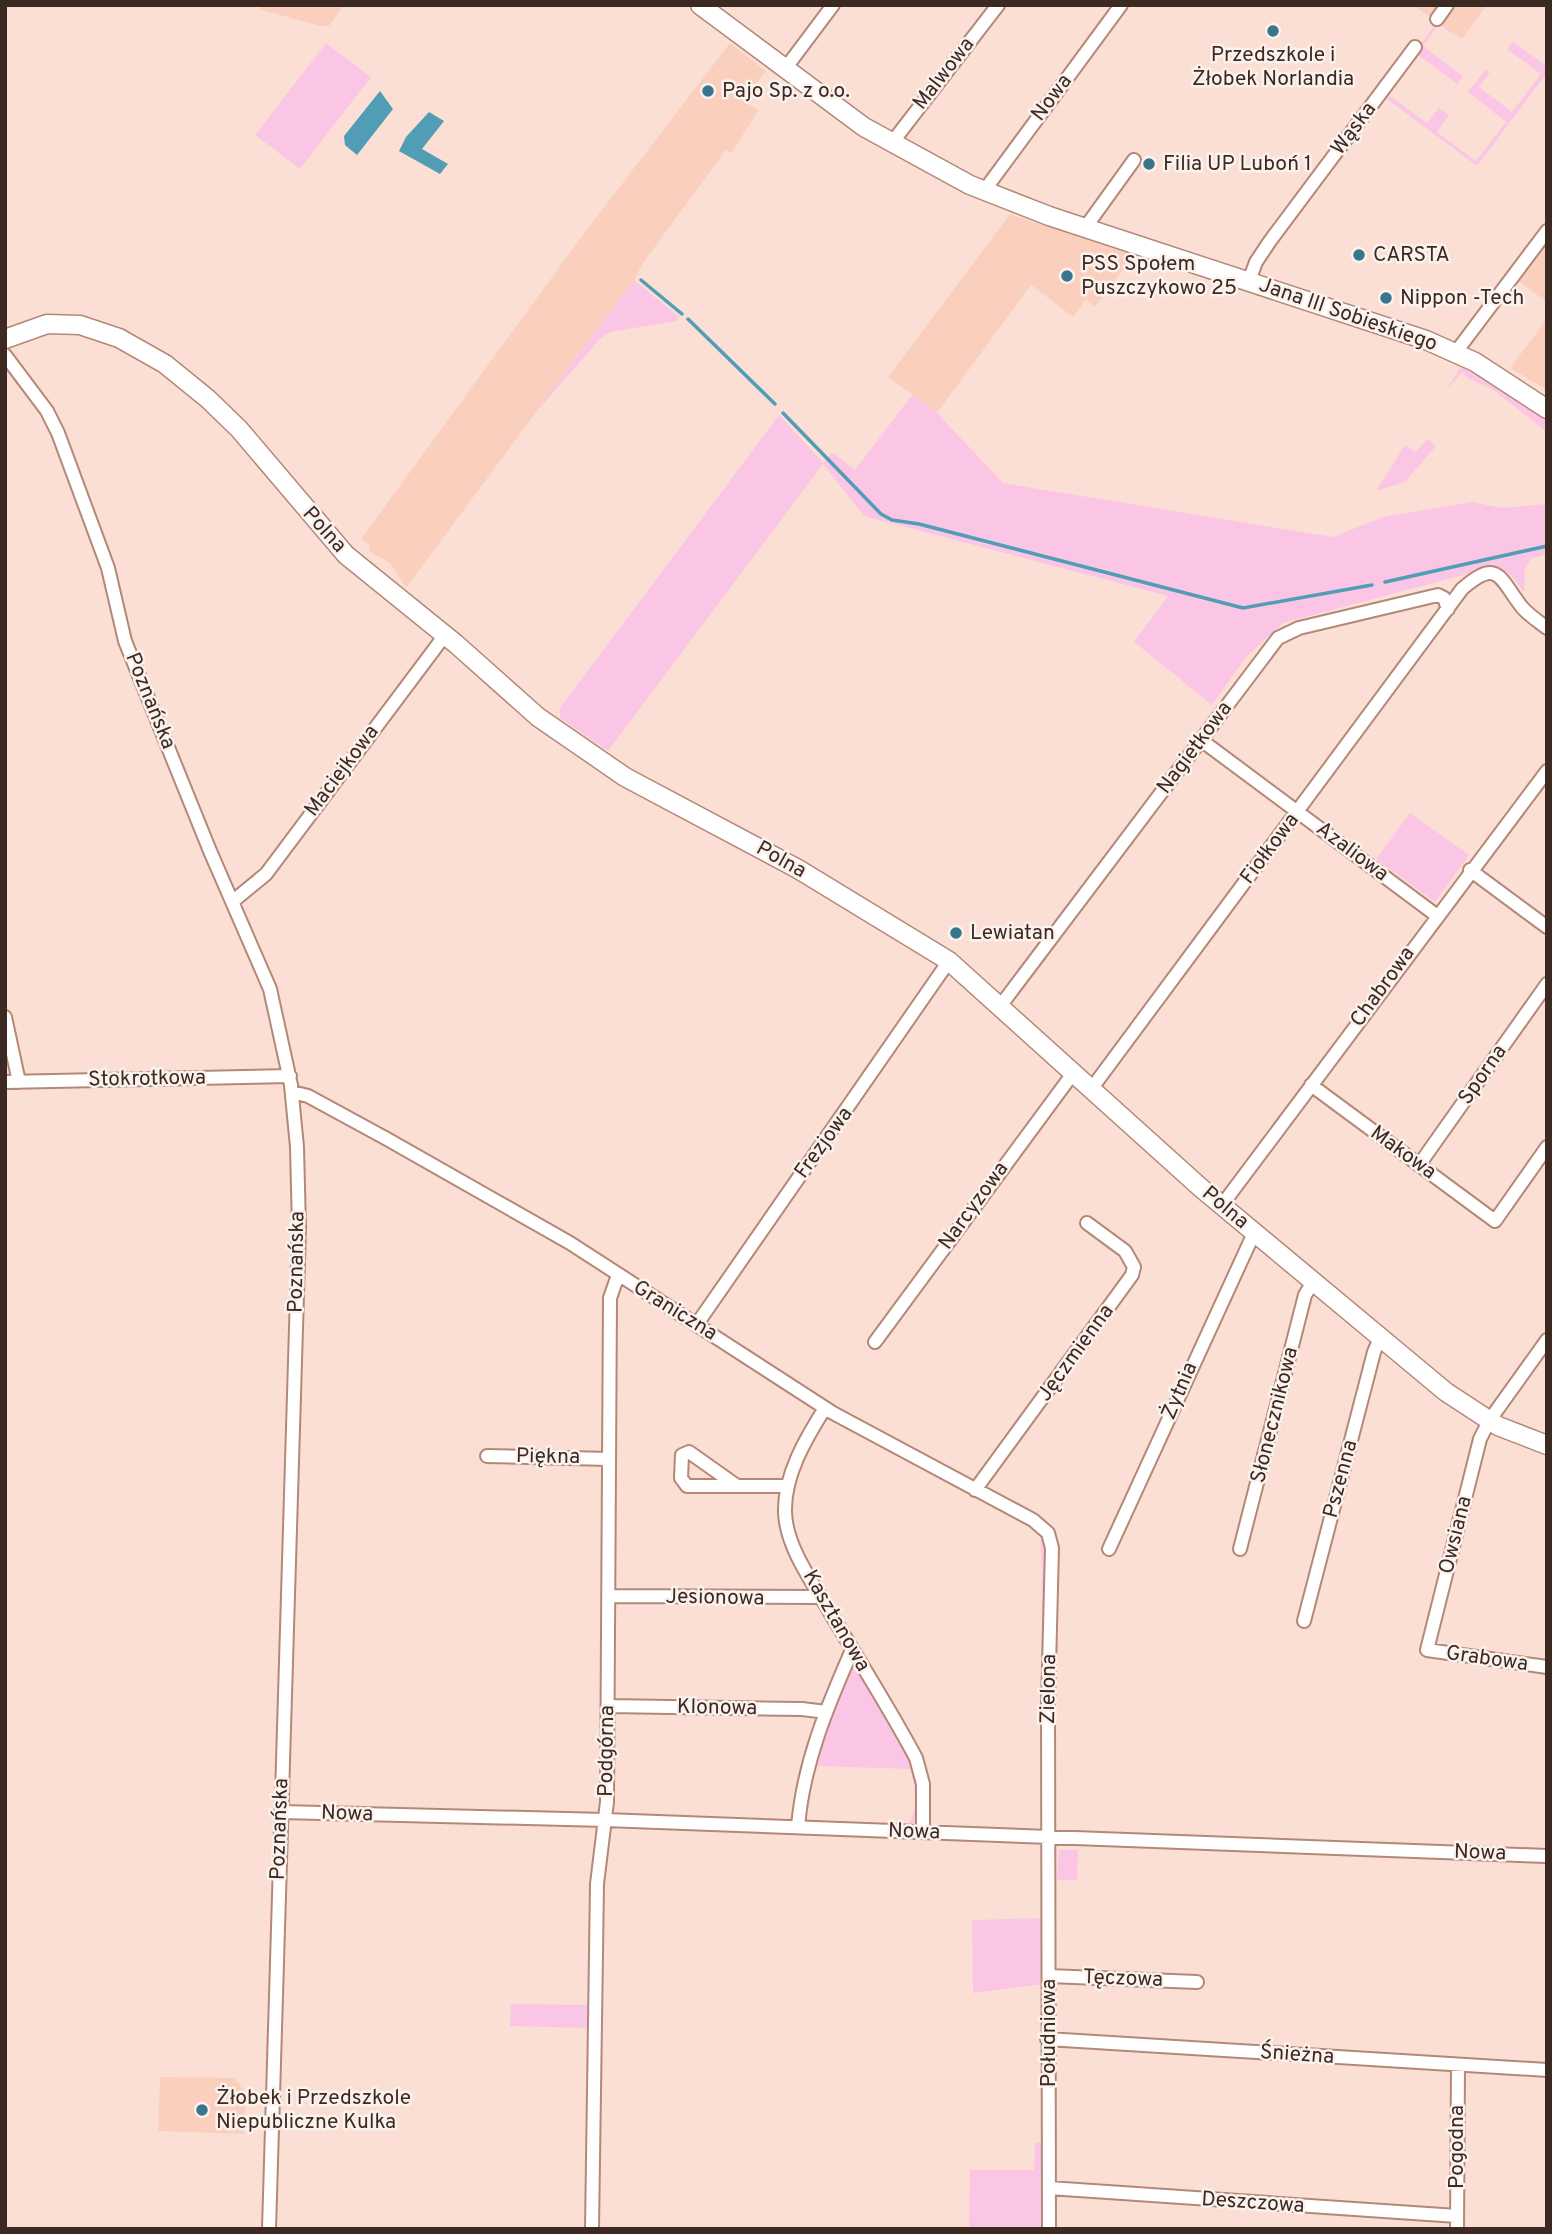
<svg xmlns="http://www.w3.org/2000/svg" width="1552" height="2234" font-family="Overpass,sans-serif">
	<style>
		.built { fill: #fbcfbd }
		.green { fill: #fbc6e5 }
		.water { fill: #519db6 }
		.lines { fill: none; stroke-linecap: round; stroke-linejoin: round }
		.stream { stroke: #519db6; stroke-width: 3.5 }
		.street-casing { stroke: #b48877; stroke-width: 16 }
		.secondary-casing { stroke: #b48877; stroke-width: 21 }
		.street { stroke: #fff; stroke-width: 12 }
		.secondary { stroke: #fff; stroke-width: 18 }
		.poi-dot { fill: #38768b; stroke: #fbf1ed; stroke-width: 2.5 }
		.labels { text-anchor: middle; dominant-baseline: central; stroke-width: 5; stroke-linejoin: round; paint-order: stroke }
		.poi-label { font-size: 21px; fill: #3b2922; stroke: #fbf1ed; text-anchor: start }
		.street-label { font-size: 21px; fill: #3b2922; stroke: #fbf1ed }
	</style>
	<rect width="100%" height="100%" fill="#fcdfd4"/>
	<path class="built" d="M262,5H344L329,26H319L259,9Z
		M1412,5H1487L1462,39Z
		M730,43L766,71L743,101L759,110L731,153L726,150L643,263L634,280L406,588L391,564L369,551V545L361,539L585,232Z
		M1010,214L1134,255L1095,307L1086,300L1073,317L1031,285L937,413L888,377Z
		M1547,243V302L1518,281Z
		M1547,319V390L1510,368Z
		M160,2077L234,2078L246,2093L244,2134L158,2131Z"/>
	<path class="green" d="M1438,21L1461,40L1439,24L1423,46L1463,76L1457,84L1417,54L1387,94L1427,123L1439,108L1449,115L1437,132L1476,161L1506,122L1468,92L1486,69L1490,72L1479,87L1512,112L1541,74L1507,49L1513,42L1547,66V73L1477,166L1383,96Z
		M326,43L371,77L300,169L255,135Z
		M634,280L679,317L676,321L610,332L601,338L531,418Z
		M1461,367L1493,384L1547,421V432L1492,389L1469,379L1462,372L1445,392Z
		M912,395L937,413L1003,483L1333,537L1383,517L1472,502L1502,508L1547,504V554L1532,558L1525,568L1524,592L1511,575L1497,566L1283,623L1247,656L1212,705L1134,642L1168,596L864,516L823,464L608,751L560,718V708L779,415L823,463L832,452L855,470Z
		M1427,439L1436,446L1405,482L1376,491L1405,445L1416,452Z
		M1410,813L1469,855L1435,902L1376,859Z
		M1033,1527L1042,1533L1046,1548L1043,1807L1041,1809L1042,1570L1040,1534Z
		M857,1668C880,1695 934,1788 914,1823H909C919,1808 915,1785 910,1769L817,1766L809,1783L828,1721L849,1670Z
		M1059,1850H1078L1077,1880H1057Z
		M1046,1918L1044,1984L973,1993L972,1920Z
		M511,2004L589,2005L588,2028L510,2026Z
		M1045,2142V2229H969L970,2170H1034L1035,2143Z"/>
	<path class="water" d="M380,91L393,109L357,155L345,145L344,136Z
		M429,112L444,121L422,149L448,164L440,174L399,151L406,137Z"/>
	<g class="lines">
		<path class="stream" d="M641,280L682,314
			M688,319L775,404
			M783,413L881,514L892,520L919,524L1243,608L1372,585
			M1385,582L1547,546"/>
		<defs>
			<path id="street" d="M1437,19L1447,5
				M785,69L833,5
				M891,144L998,5
				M984,191L1121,5
				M1085,228L1134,160
				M1249,281L1256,262L1270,241L1415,47
				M1456,352L1547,231
				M5,355L47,411L58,433L108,568L125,641L210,851L270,989L291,1085L297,1147L299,1228L269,2229
				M1201,740L1436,915
				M1470,870L1547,927
				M232,902L266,874L445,635
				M1001,1005L1278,638L1299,628L1438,595L1444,598L1448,609
				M5,1017L19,1082
				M5,1082L290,1076
				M1311,1085L1495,1221L1547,1147
				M1092,1088L1462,589C1498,558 1499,577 1521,606C1527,614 1538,621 1547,628
				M292,1092L308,1096L387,1139L570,1243L833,1413L1033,1520L1048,1533L1052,1548L1048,1706L1049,2229
				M1419,1165L1547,984
				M1222,1205L1547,771
				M697,1324L949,961
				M1547,1340L1489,1421L1480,1439L1427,1650L1547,1667
				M875,1342L1074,1072
				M825,1408C806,1438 784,1475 785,1512C786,1548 814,1584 831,1614C860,1662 890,1709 916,1758L923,1784V1832
				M487,1456L609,1459
				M737,1486L689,1452L682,1455L681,1478L687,1486H788
				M975,1490L1132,1275L1134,1267L1125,1251L1087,1223
				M1109,1549L1254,1233
				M1240,1549L1305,1295L1313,1282
				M609,1596L821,1597
				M1304,1621L1374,1352L1380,1338
				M608,1706L802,1709L826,1712
				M281,1812L605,1820L1547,1856
				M798,1827C803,1764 827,1707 852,1650
				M1049,1976L1197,1982
				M1047,2039L1547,2070
				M1049,2188L1457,2216
				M592,2229L597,1884L607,1802L610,1298L618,1275
				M1457,2229L1458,2065"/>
			<path id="secondary" d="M700,5L864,127L970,185L1049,216L1426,340L1475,362L1547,409
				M5,339L47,324L80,325L119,338L165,364L208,399L239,429L346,555L456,644L538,717L625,777L798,869L949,961L1201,1188L1446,1392L1498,1426L1547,1445"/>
		</defs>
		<use href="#street" class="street-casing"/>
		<use href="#secondary" class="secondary-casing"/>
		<use href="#street" class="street"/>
		<use href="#secondary" class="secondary"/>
	</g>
	<g class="poi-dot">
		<circle cx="1273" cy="31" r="7"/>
		<circle cx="708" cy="91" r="7"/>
		<circle cx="1149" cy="164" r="7"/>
		<circle cx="1359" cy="255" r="7"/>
		<circle cx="1067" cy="276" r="7"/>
		<circle cx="1386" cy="298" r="7"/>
		<circle cx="956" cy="933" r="7"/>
		<circle cx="202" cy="2110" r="7"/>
	</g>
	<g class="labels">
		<g class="poi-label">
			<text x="1273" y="55" text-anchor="middle">Przedszkole i<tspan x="1273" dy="24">Żłobek Norlandia</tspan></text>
			<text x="722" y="91">Pajo Sp. z o.o.</text>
			<text x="1163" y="164">Filia UP Luboń 1</text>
			<text x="1373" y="255">CARSTA</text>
			<text x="1081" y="264">PSS Społem<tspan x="1081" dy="24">Puszczykowo 25</tspan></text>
			<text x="1400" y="298">Nippon -Tech</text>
			<text x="970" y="933">Lewiatan</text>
			<text x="216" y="2098">Żłobek i Przedszkole<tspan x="216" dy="24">Niepubliczne Kulka</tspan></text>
		</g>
		<g class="street-label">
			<text transform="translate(944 74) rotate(-52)">Malwowa</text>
			<text transform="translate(1052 98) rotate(-53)">Nowa</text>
			<text transform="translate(1354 129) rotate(-53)">Wąska</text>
			<text transform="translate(1348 315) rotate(19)">Jana III Sobieskiego</text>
			<text transform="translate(324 530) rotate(48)">Polna</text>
			<text transform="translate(150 701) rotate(68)">Poznańska</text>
			<text transform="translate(1195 748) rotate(-53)">Nagietkowa</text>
			<text transform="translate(342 771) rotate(-53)">Maciejkowa</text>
			<text transform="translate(1270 849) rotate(-53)">Fiołkowa</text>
			<text transform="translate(1352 852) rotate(37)">Azaliowa</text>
			<text transform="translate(781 860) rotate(29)">Polna</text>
			<text transform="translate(1383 987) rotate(-54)">Chabrowa</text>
			<text transform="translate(1483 1075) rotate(-55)">Sporna</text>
			<text transform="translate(147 1079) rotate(-1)">Stokrotkowa</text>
			<text transform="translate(824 1143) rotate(-54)">Frezjowa</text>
			<text transform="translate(1403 1153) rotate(36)">Makowa</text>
			<text transform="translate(974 1206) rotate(-54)">Narcyzowa</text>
			<text transform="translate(1225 1208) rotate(40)">Polna</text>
			<text transform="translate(297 1262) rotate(-89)">Poznańska</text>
			<text transform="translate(675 1311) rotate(32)">Graniczna</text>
			<text transform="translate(1076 1353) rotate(-54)">Jęczmienna</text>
			<text transform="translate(1180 1391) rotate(-67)">Żytnia</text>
			<text transform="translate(1275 1415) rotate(-76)">Słonecznikowa</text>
			<text transform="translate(548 1457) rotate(1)">Piękna</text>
			<text transform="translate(1341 1479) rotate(-75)">Pszenna</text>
			<text transform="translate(1456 1535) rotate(-76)">Owsiana</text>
			<text transform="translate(715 1598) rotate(1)">Jesionowa</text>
			<text transform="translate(836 1621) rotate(60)">Kasztanowa</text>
			<text transform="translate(1487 1659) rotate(8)">Grabowa</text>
			<text transform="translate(1049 1689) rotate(-89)">Zielona</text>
			<text transform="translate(717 1708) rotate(1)">Klonowa</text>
			<text transform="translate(607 1751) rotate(-89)">Podgórna</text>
			<text transform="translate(347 1814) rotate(2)">Nowa</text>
			<text transform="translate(280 1829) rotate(-88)">Poznańska</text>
			<text transform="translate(914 1832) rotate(2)">Nowa</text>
			<text transform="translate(1480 1853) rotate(2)">Nowa</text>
			<text transform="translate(1123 1979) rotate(2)">Tęczowa</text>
			<text transform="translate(1049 2033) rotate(-90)">Południowa</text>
			<text transform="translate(1297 2055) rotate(4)">Śnieżna</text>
			<text transform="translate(1457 2147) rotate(-90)">Pogodna</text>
			<text transform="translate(1253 2203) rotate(4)">Deszczowa</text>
		</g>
	</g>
	<rect width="1552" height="2234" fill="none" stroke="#3b2922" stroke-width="14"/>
</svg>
